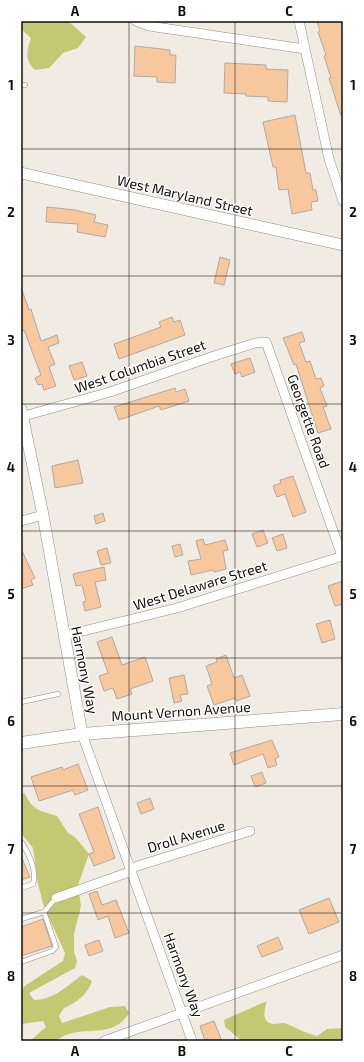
<svg xmlns="http://www.w3.org/2000/svg" width="364" height="1062" font-family="'Exo 2',sans-serif">
	<style>
		.green { fill: #c3c972 }
		.building { fill: #f7c89e; stroke: #b1a9a2 }
		.lines { fill: none; stroke-linecap: round; stroke-linejoin: round }
		.service-casing { stroke: #928d85; stroke-width: 5.5 }
		.minor-casing { stroke: #928d85; stroke-width: 10 }
		.tertiary-casing { stroke: #928d85; stroke-width: 12 }
		.secondary-casing { stroke: #928d85; stroke-width: 13 }
		.service { stroke: #fff; stroke-width: 4.5 }
		.minor { stroke: #fff; stroke-width: 9 }
		.tertiary { stroke: #fff; stroke-width: 11 }
		.secondary { stroke: #fff; stroke-width: 12 }
		.grid { fill: none; stroke: #110f0c; stroke-width: 1; stroke-opacity: 0.55 }
		.labels { text-anchor: middle; dominant-baseline: central; stroke-width: 3; stroke-linejoin: round; paint-order: stroke }
		.street-label { font-size: 14px; fill: #110f0c; stroke: #fff }
		.neatline { fill: none; stroke: #110f0c; stroke-width: 1.5 }
		.grid-label { font-size: 13px; text-anchor: middle; font-weight: bold; fill: #110f0c }
	</style>
	<rect width="100%" height="100%" fill="#f1ece3"/>
	<path class="green" d="M21,21H68L86,37L78,48L63,53L49,68L35,70C24,60 27,50 31,38L21,29Z
		M21,792L25,794C33,811 41,811 57,816L68,833L75,837L89,854L78,885L81,906L74,934V952L77,961L75,968L29,993L34,1000C53,1000 67,986 82,975L92,981C88,994 76,1003 64,1008L59,1016L62,1023L110,1007L125,1006L129,1013C112,1042 78,1022 56,1041H30L46,1027L43,1021L21,1024V990L26,985L63,961L65,953L44,907L38,884L33,848L21,833Z
		M267,1001C264,1010 261,1023 274,1024C279,1024 283,1022 287,1024C297,1028 305,1033 317,1036L327,1029L343,1028V1041H242L225,1027L224,1020Z"/>
	<path class="building" d="M317,21H343V115L341,116L329,78H331L324,56L326,55L318,32L320,31Z
		M135,46L170,50V55H176L175,83L157,82V77L134,76Z
		M225,63L266,65V69L288,70L287,102L268,101V97L246,96V94L224,93Z
		M295,115L306,173H310L313,190H316L318,201L311,202L312,210L292,214L288,189L279,190L276,167H273L263,122Z
		M47,207L75,210L96,215L94,222L108,225L105,237L77,232L78,224L46,222Z
		M220,257L230,260L224,285L214,283Z
		M22,290L29,310L31,309L41,341L57,335L59,343L48,347L55,364L49,367L56,386L44,390L42,384L38,385L35,378L41,375L24,330L22,331L21,327Z
		M172,317L174,322L180,320L185,335L119,359L114,344L161,327L159,322Z
		M302,332L305,341L299,343L306,362L310,361L316,379L321,378L324,386L320,388L327,406L323,407L331,429L318,433L296,364L294,365L283,338Z
		M250,358L255,372L242,377L240,372L235,374L231,364Z
		M82,362L87,376L74,380L69,366Z
		M175,388L176,392L185,389L189,401L161,410L159,406L119,420L114,407Z
		M78,460L83,483L55,488L52,466Z
		M293,476L306,512L293,517L285,494L277,497L273,486L281,483L280,480Z
		M103,513L105,521L96,524L94,516Z
		M263,530L268,543L257,547L252,534Z
		M283,534L287,548L277,551L272,538Z
		M203,539L205,545L225,540L228,550L223,551L226,569L214,572L213,570L191,575L188,561L201,559L196,541Z
		M180,544L183,555L175,557L172,546Z
		M107,548L111,563L101,565L97,551Z
		M21,549L35,578L31,580L33,585L21,589Z
		M104,567L106,580L95,582L101,607L85,611L83,602L86,601L82,585L76,586L73,574Z
		M343,581V604L335,606L328,586Z
		M330,620L335,639L322,643L316,624Z
		M112,637L122,665L145,657L153,681L130,689L132,694L117,699L113,688L104,691L99,676L108,673L97,642Z
		M226,655L234,678L242,675L250,696L236,701L235,698L214,705L207,686L212,684L206,666L217,662L216,659Z
		M184,675L188,694L180,695L182,701L174,703L169,678Z
		M272,740L279,757L275,759L277,765L268,768L263,754L234,765L230,753Z
		M78,764L88,790L75,795L73,790L39,801L31,777L62,767L63,770Z
		M262,772L266,783L255,787L251,776Z
		M150,798L154,809L141,814L137,803Z
		M98,807L115,858L94,866L89,854L94,852L79,814Z
		M21,856L30,877L21,880Z
		M97,891L102,905L116,900L129,933L115,938L108,916L98,920L89,894Z
		M329,898L339,922L309,934L299,910Z
		M43,919L52,946L21,956V927Z
		M278,937L283,949L262,957L257,946Z
		M99,940L103,951L89,956L85,945Z
		M214,1021L222,1041H205L200,1026Z"/>
	<g class="lines">
		<defs>
			<path id="service" d="M21,85H25
				M21,702L58,694
				M21,843H22C29,854 37,871 33,884L21,888
				M44,912L56,898
				M21,919L44,912L56,947L52,951L21,962"/>
			<path id="minor" d="M136,21L149,26L305,49
				M299,21L329,159L343,201
				M24,416L110,392L211,357L255,343L266,342L342,556
				M21,521L43,515
				M63,636L177,608L343,556
				M82,734L192,1041
				M131,868L250,831
				M56,898L132,871
				M104,1041L343,955"/>
			<path id="tertiary" d="M21,173L343,245
				M21,409L43,515L82,734"/>
			<path id="secondary" d="M21,743L82,734L343,714"/>
		</defs>
		<use href="#service" class="service-casing"/>
		<use href="#minor" class="minor-casing"/>
		<use href="#tertiary" class="tertiary-casing"/>
		<use href="#secondary" class="secondary-casing"/>
		<use href="#service" class="service"/>
		<use href="#minor" class="minor"/>
		<use href="#tertiary" class="tertiary"/>
		<use href="#secondary" class="secondary"/>
	</g>
	<path class="grid" d="M129,21V1041M235,21V1041M21,149H343M21,276H343M21,404H343M21,531H343M21,658H343M21,786H343M21,913H343"/>
	<g class="labels">
		<g class="street-label">
			<text transform="translate(185 195) rotate(13)">West Maryland Street</text>
			<text transform="translate(140 366) rotate(-19)">West Columbia Street</text>
			<text transform="translate(309 421) rotate(70)">Georgette Road</text>
			<text transform="translate(200 585) rotate(-17)">West Delaware Street</text>
			<text transform="translate(85 670) rotate(79)">Harmony Way</text>
			<text transform="translate(181 711) rotate(-4)">Mount Vernon Avenue</text>
			<text transform="translate(186 836) rotate(-17)">Droll Avenue</text>
			<text transform="translate(184 975) rotate(70)">Harmony Way</text>
		</g>
	</g>
	<rect width="364" height="1062" fill="none" stroke="#ffffff" stroke-width="44"/>
	<rect x="22" y="22" width="320" height="1018" class="neatline"/>
	<g class="grid-label">
		<text x="75" y="16">A</text>
		<text x="182" y="16">B</text>
		<text x="289" y="16">C</text>
		<text x="11" y="90">1</text>
		<text x="353" y="90">1</text>
		<text x="11" y="217">2</text>
		<text x="353" y="217">2</text>
		<text x="11" y="345">3</text>
		<text x="353" y="345">3</text>
		<text x="11" y="472">4</text>
		<text x="353" y="472">4</text>
		<text x="11" y="599">5</text>
		<text x="353" y="599">5</text>
		<text x="11" y="726">6</text>
		<text x="353" y="726">6</text>
		<text x="11" y="854">7</text>
		<text x="353" y="854">7</text>
		<text x="11" y="981">8</text>
		<text x="353" y="981">8</text>
		<text x="75" y="1056">A</text>
		<text x="182" y="1056">B</text>
		<text x="289" y="1056">C</text>
	</g>
</svg>
